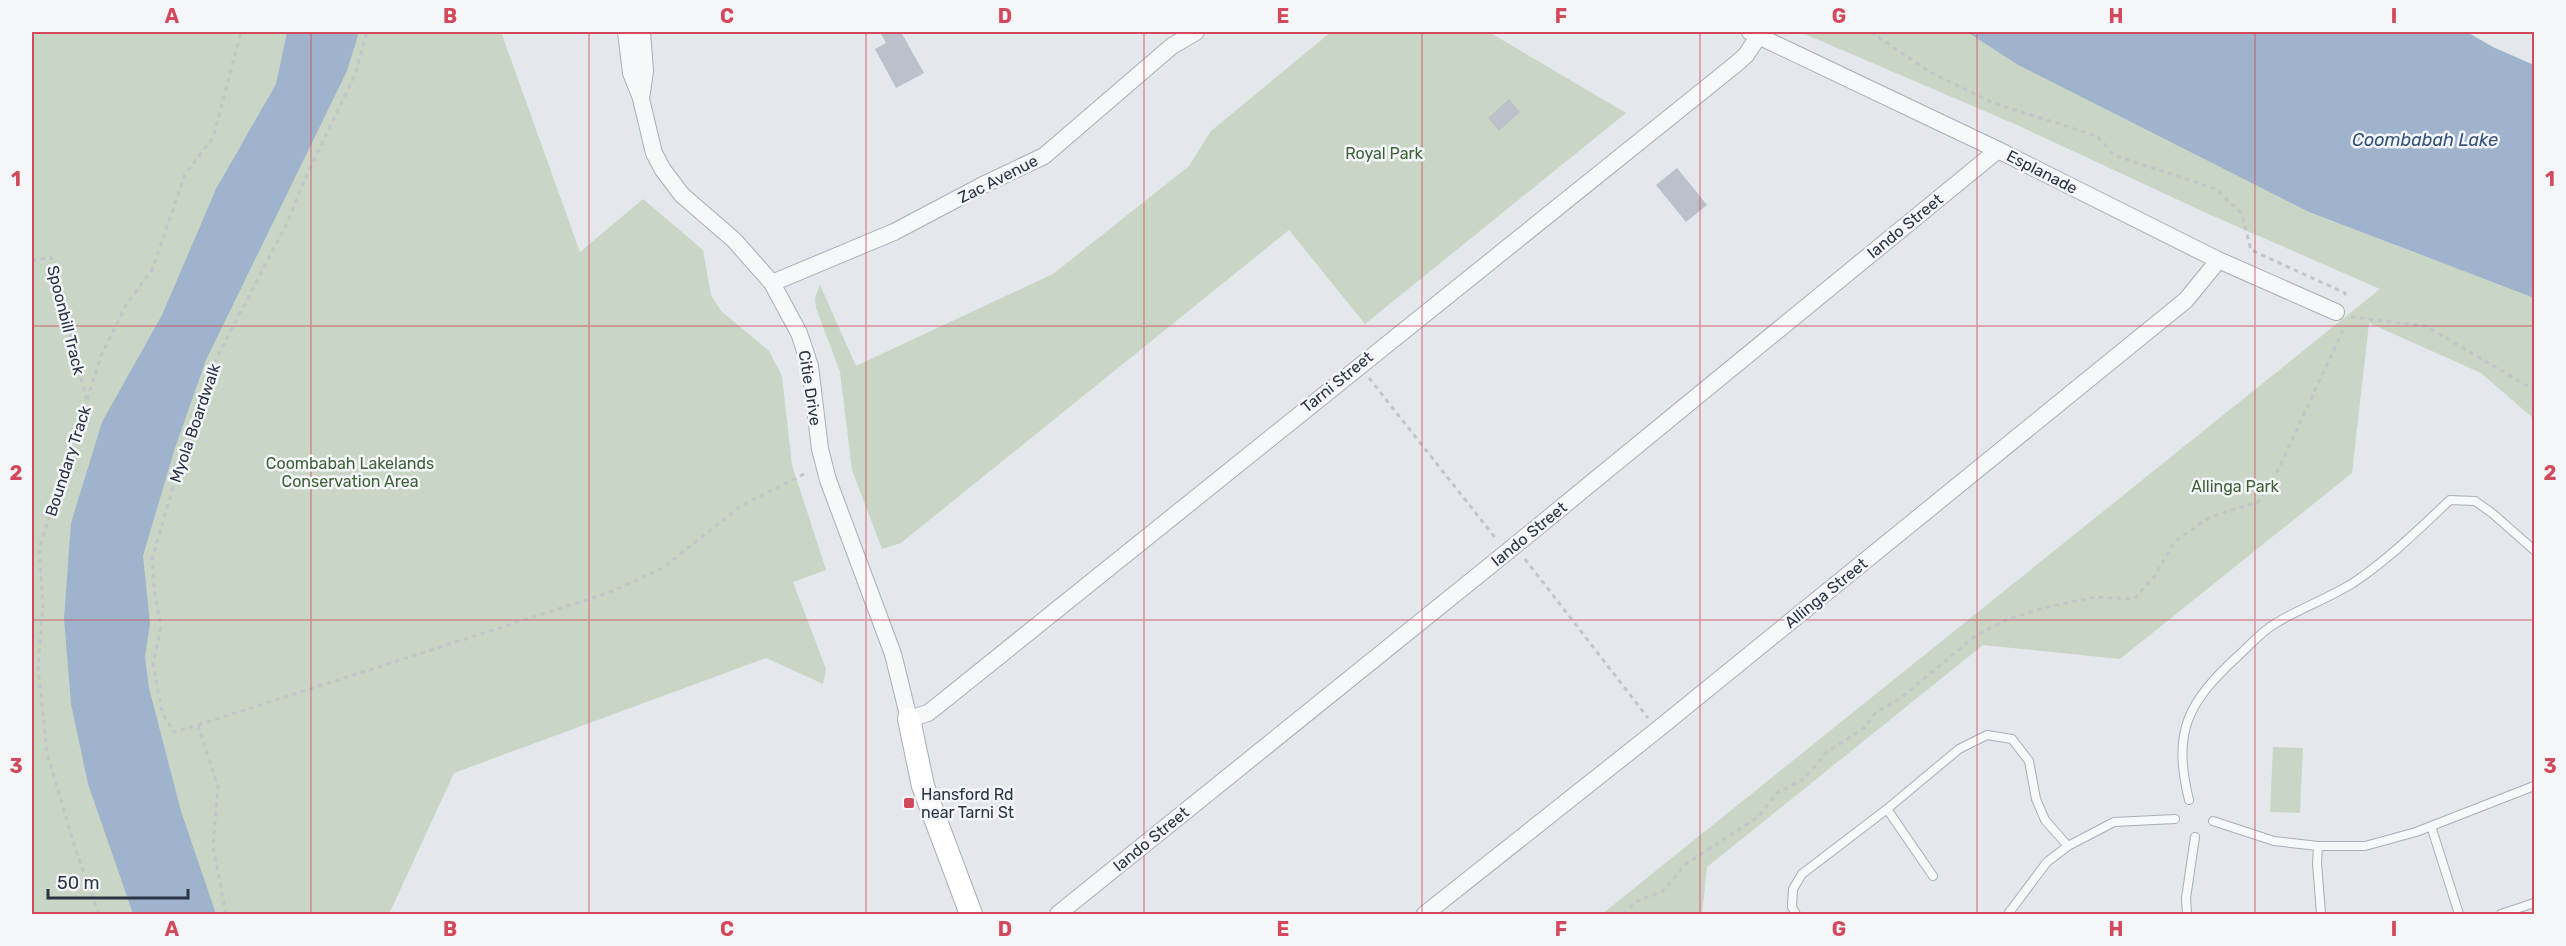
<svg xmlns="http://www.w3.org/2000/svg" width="2566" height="946" font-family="Rubik,sans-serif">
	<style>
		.green { fill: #c9d6c5 }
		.water { fill: #9fb4cc }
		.building { fill: #bbc0ca }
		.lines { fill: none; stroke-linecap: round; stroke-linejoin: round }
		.lane-casing { stroke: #a9aeb7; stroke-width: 10 }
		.street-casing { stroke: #a9aeb7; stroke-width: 18 }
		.secondary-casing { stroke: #a9aeb7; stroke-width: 24 }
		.path { stroke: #c2c5cb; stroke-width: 3; stroke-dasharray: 4.5 4.5; stroke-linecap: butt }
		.lane { stroke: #f7f8fa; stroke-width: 8 }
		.street { stroke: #f7f8fa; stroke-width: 16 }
		.secondary { stroke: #fff; stroke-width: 22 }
		.grid { fill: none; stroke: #d1495b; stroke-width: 1.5; stroke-opacity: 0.55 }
		.poi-dot { fill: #d1495b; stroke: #f4f6f9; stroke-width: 2 }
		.labels { text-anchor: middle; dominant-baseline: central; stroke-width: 5; stroke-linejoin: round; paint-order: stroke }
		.park-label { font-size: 16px; fill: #3f6138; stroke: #f4f6f9 }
		.street-label { font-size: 16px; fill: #2b3445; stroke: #f4f6f9 }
		.poi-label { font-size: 16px; fill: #2b3445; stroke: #f4f6f9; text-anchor: start }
		.water-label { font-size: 18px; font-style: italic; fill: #34527a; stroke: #f4f6f9 }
		.neatline { fill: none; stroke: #d1495b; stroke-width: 2 }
		.grid-label { font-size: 20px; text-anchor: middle; font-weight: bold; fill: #d1495b }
	</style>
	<rect width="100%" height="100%" fill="#e4e7ec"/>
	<path class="green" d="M32,32H501L580,252L643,199L703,250L711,295L721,311L769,351L782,376L792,465L826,570L793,582L826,669L823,684L766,658L454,773L389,914H32Z
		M1331,32H1489L1626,113L1365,324L1289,230L901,543L882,549L852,470L840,372L816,308L815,298L820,285L856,366L1053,274L1189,166L1211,131Z
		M1800,32H1967L2018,65L2309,212L2534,298V419L2481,373L2369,323L2352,473L2120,659L1983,645L1707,867L1702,914H1602L2380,289L2204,212L2017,125Z
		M2273,747L2303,748L2300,813L2270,812Z"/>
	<path class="water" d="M287,32H359L347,71L206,360L174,451L143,556L150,623L145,657L149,688L181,811L216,914H133L88,784L71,704L64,618L71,523L102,422L162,315L216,189L276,84Z
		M1967,32H2467L2493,47L2534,65V298L2309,212L2018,65Z"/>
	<path class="building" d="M880,32H901L924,73L896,88L875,49L886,43Z
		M1509,99L1520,112L1499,131L1488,118Z
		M1677,168L1707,205L1686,222L1656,185Z"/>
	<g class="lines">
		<defs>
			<path id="lane" d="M2189,800C2172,731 2188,702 2238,656C2250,645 2262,631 2276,623C2301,608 2329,598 2353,583C2389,559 2419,529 2450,500L2475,501L2492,513L2534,550
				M1887,809L1933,876
				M2213,821L2274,841L2318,846H2365L2416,832L2534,786
				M2431,826L2459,914
				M2318,846L2317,863L2321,914
				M1796,914L1792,907L1793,889L1802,874L1887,809L1959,749L1987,735L2012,739L2029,761L2036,799L2045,820L2068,846
				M2008,914L2047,862L2068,846L2114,822L2175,819
				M2187,914L2186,898L2195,837
				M2501,914L2534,903"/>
			<path id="street" d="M626,32L631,73L641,98
				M642,32L645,71L641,99L654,153L663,170L682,195L734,240L772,283L799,333L810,366L820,449L828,480L893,654L909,719L928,713L937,706L1736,64L1746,55L1758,37
				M1750,32L1998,150L2216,259L2336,312
				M772,283L894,232L983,185L1044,156L1172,46L1196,32
				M1058,914L1507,552L1998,150
				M1425,914L1657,730L2186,300L2213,267L2216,259"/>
			<path id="secondary" d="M909,719L923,786L971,914"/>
		</defs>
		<use href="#lane" class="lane-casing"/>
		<use href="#street" class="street-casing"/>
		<use href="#secondary" class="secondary-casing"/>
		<path class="path" d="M1871,32L1930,72L1993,103L2097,136L2114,155L2216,189L2242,214L2251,250L2345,293L2346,298
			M32,261L51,257L87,402
			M2351,317L2426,326L2534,390
			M1369,378L1497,540
			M1525,559L1648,718
			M198,725L608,593L663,568L742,505L806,473
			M99,914L75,848L47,753L38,667L43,605L39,549L101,356L126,305L152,270L185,174L213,138L241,32
			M226,914L213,846L218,787L198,725L174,732L162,713L153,664L161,627L154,589L152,559L182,456L199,416L213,365L287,223L308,172L355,75L367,32
			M1623,914L1635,902L1663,891L1686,864L1758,817L1777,793L1804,779L1827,752L1864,728L1876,712L1901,698L1975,636L2008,619L2048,607L2095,597L2134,599L2155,576L2174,542L2210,517L2258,502L2278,470L2344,328"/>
		<use href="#lane" class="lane"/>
		<use href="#street" class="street"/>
		<use href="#secondary" class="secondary"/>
	</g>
	<path class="grid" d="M311,32V914M589,32V914M866,32V914M1144,32V914M1422,32V914M1700,32V914M1977,32V914M2255,32V914M32,326H2534M32,620H2534"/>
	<rect class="poi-dot" x="903" y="797" width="12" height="12" rx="3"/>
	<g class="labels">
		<g class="park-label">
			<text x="1384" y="153">Royal Park</text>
			<text x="350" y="463">Coombabah Lakelands<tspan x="350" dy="18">Conservation Area</tspan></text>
			<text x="2235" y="486">Allinga Park</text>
		</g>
		<g class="street-label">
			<text transform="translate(2042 172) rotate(27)">Esplanade</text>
			<text transform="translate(998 179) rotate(-27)">Zac Avenue</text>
			<text transform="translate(1905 226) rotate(-39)">Iando Street</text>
			<text transform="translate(66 320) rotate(76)">Spoonbill Track</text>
			<text transform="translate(1337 382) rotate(-39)">Tarni Street</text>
			<text transform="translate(810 388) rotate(81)">Citie Drive</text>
			<text transform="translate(195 423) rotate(-71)">Myola Boardwalk</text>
			<text transform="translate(68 461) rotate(-72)">Boundary Track</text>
			<text transform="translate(1529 534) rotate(-39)">Iando Street</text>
			<text transform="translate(1826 593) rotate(-39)">Allinga Street</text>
			<text transform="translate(1151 839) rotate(-39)">Iando Street</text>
		</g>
		<g class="poi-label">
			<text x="921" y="794">Hansford Rd<tspan x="921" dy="18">near Tarni St</tspan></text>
		</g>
		<g class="water-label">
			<text x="2425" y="140">Coombabah Lake</text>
		</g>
	</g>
	<rect width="2566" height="946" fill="none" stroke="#f4f6f9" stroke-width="66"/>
	<path d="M48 889v9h140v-9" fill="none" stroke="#2b3445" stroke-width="3"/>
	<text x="57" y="889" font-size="18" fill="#2b3445" stroke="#f4f6f9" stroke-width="4.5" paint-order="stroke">50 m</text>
	<rect x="33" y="33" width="2500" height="880" class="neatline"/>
	<g class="grid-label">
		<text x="172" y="23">A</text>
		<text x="450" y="23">B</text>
		<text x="727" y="23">C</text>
		<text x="1005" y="23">D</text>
		<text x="1283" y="23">E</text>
		<text x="1561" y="23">F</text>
		<text x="1839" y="23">G</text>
		<text x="2116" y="23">H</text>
		<text x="2394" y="23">I</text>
		<text x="16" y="186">1</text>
		<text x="2550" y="186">1</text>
		<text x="16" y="480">2</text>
		<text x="2550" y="480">2</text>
		<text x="16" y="773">3</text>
		<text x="2550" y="773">3</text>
		<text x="172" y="936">A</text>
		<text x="450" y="936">B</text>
		<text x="727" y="936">C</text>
		<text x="1005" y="936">D</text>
		<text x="1283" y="936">E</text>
		<text x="1561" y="936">F</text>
		<text x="1839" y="936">G</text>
		<text x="2116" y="936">H</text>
		<text x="2394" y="936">I</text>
	</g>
</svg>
